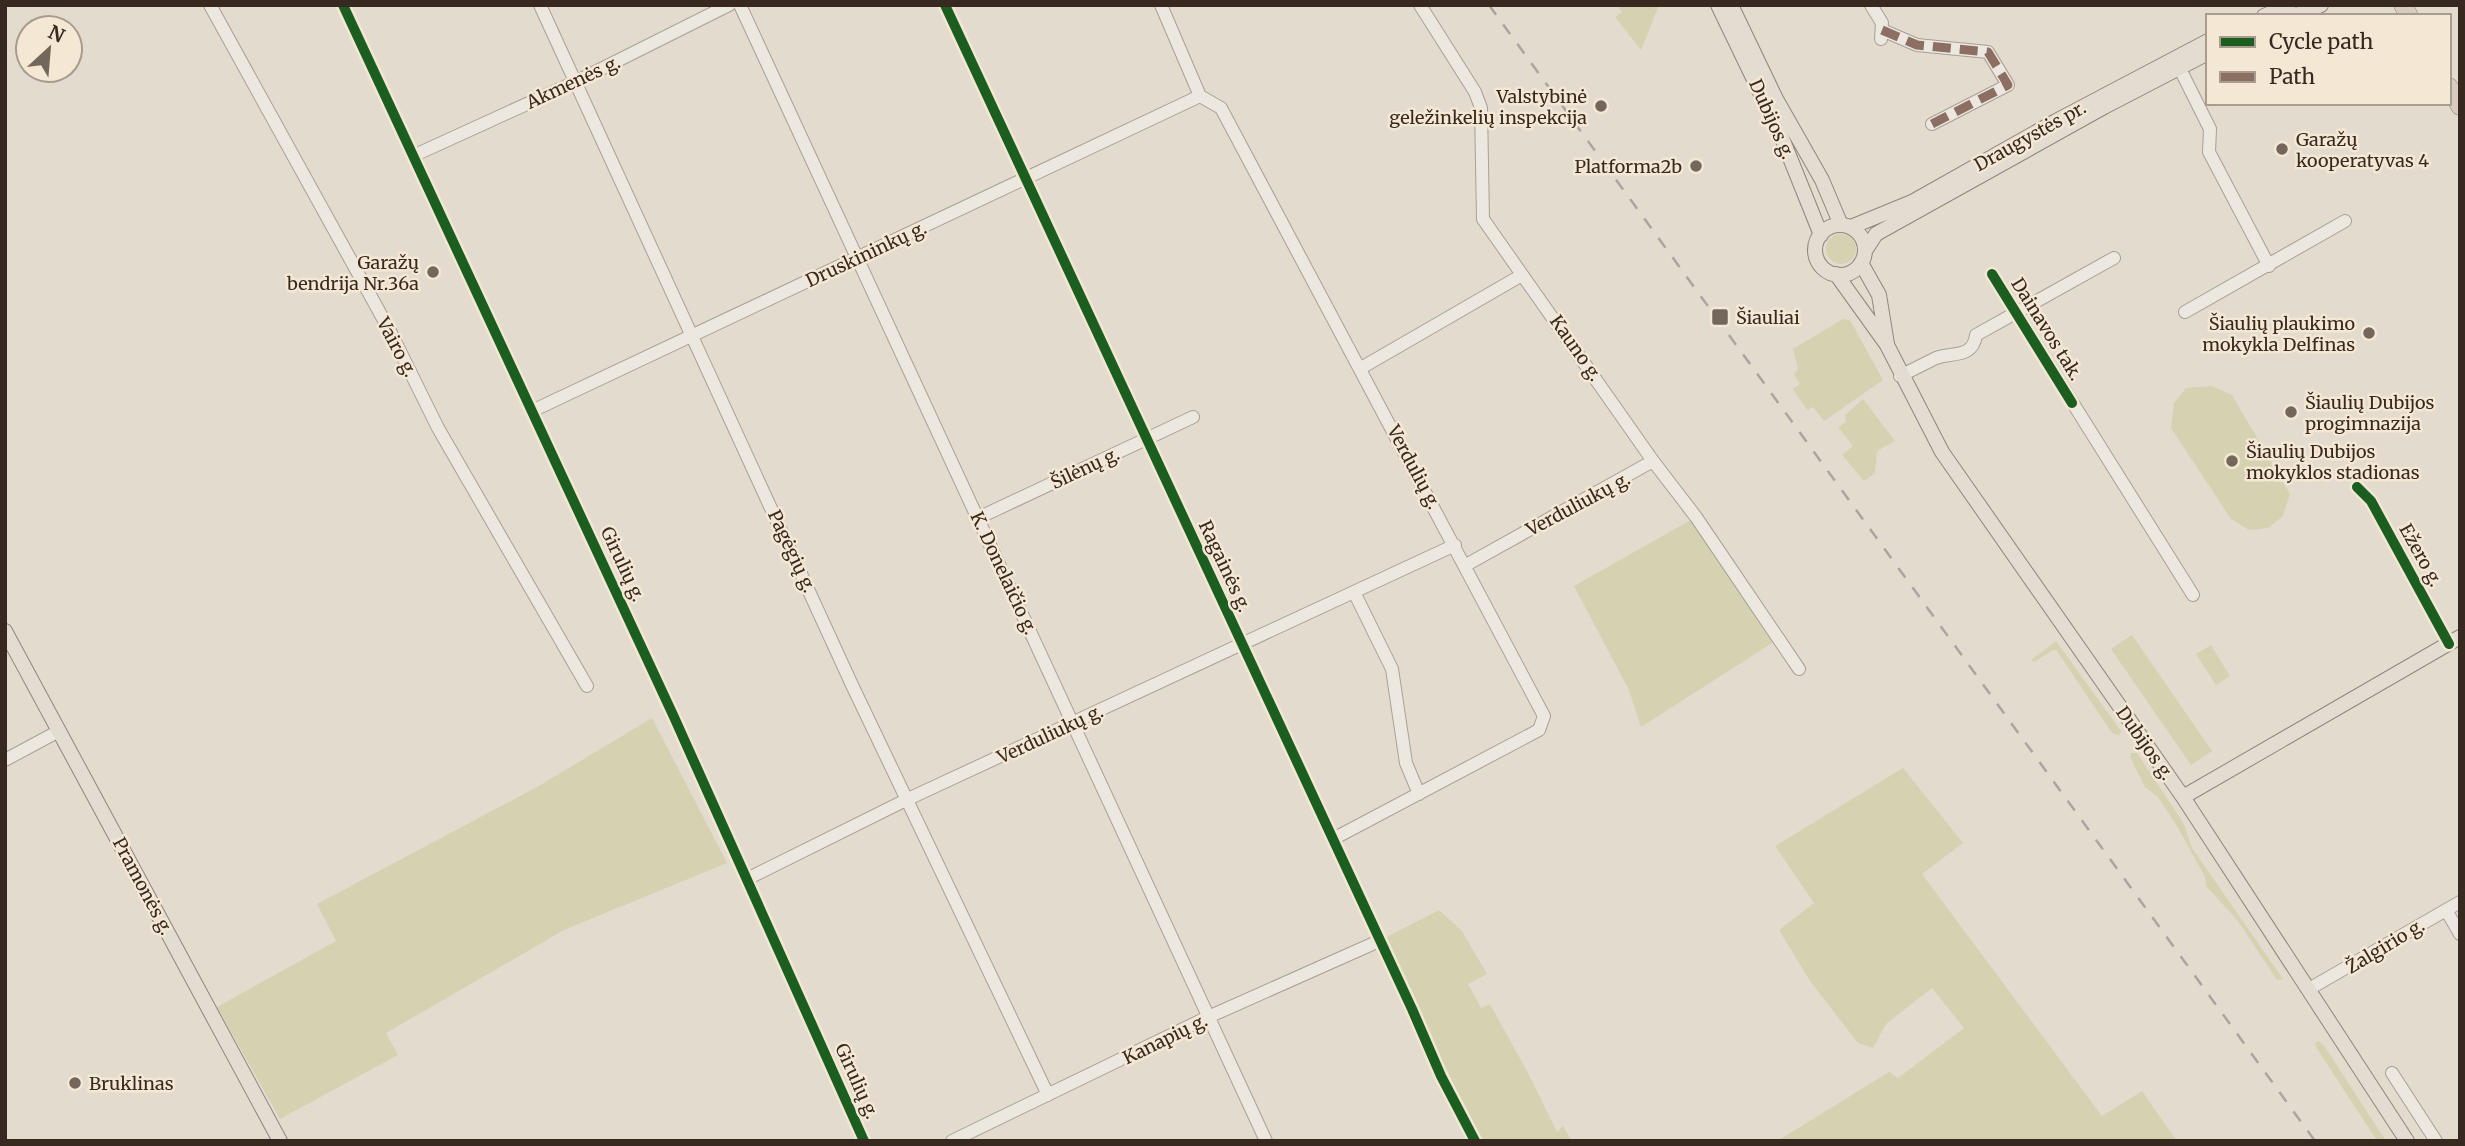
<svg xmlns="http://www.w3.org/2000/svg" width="2465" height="1146" font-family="Merriweather,serif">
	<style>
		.green { fill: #d5d2b1 }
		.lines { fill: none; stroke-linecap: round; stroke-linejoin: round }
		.minor-casing { stroke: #a8a097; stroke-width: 14 }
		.major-casing { stroke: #8e867e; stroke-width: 16 }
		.highway-casing { stroke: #8e867e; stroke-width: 19 }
		.minor { stroke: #ece7df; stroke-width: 12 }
		.major { stroke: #e3dcd1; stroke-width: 14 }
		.highway { stroke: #d7ccbf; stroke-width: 18 }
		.rail { stroke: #aba59f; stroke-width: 2.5; stroke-dasharray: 12 12; stroke-linecap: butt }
		.quiet { stroke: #8d6e63; stroke-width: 9; stroke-dasharray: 18 9; stroke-linecap: butt }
		.cycleway-casing { stroke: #f4e8d4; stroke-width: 15 }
		.cycleway { stroke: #1b5e20; stroke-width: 10 }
		.poi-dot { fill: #73675c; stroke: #f4e8d4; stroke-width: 2.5 }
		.labels { text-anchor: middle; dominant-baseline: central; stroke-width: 5; stroke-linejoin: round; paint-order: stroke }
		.street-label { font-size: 18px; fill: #37291f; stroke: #f4e8d4 }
		.poi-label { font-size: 18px; fill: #37291f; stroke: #f4e8d4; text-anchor: start }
	</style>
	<rect width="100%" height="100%" fill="#e3dbce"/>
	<path class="green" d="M1617,5H1659L1641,50L1615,17L1622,12Z
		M1826 249a15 15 0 1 1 30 0a15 15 0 1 1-30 0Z
		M1843,319L1850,320L1883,380L1824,421L1813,407L1807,410L1793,389L1800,384L1794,374L1798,369L1793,349Z
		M2212,386L2232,395L2290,494L2283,516L2268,528L2249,530L2231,519L2171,428L2174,403L2186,388Z
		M1863,399L1895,441L1877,451L1875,473L1864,481L1842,455L1853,446L1838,427L1846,422L1845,415Z
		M1696,517L1780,638L1641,727L1629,690L1574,586Z
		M2132,635L2212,751L2191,765L2111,649Z
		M2056,641L2121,731L2119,736L2112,733L2057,651L2053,650L2034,662L2031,660Z
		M2211,645L2230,676L2216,685L2196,654Z
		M652,718L727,863L564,930L386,1033L398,1055L280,1119L217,1007L336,941L317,904L537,787Z
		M2131,753H2137L2184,824L2192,848L2283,979L2277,980L2238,921L2206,886L2205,877L2177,826L2158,797L2145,787L2130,757Z
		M1903,768L1963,843L1922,874L2102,1116L2142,1091L2177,1141H1777L1889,1072L1898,1078L1964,1028L1932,988L1886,1024L1873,1048L1858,1043L1810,981L1779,930L1814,903L1775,846Z
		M1439,910L1462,931L1487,974L1468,984L1481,1008L1490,1004L1529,1075L1557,1132L1563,1126L1572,1141H1475L1379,941Z
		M2319,1041L2325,1047L2386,1141H2377L2316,1047L2315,1043Z"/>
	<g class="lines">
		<defs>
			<path id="minor" d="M210,5L391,333L438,428L587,686
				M343,5L674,717L864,1141
				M540,5L852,685L1048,1095
				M740,5L1266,1141
				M945,5L1412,1009L1441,1076L1475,1141
				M1161,5L1200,96L1221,108L1544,716L1539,730L1333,839
				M1420,5L1475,92L1481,108L1483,219L1653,461L1696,517L1799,669
				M1871,5L1882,23L1881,39
				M1882,30L1917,45L1988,52L2008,85L1932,124
				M2176,61L2210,129L2209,152L2269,266
				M415,155L575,82L729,5
				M1992,274L2193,595
				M2185,312L2345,221
				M1361,368L1522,275
				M1900,376C1912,370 1924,364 1936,358C1951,352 1973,359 1976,335L2114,258
				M532,411L1200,96
				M2357,487L2371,501L2449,644
				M978,518L1193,417
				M1466,565L1653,461
				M1354,592L1392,669L1406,763L1419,794
				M5,760L59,731
				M747,879L908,799L1455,545
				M2446,910L2460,934
				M2309,989L2460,902
				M2392,1073L2436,1141
				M952,1141L1206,1018L1379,941"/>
			<path id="major" d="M1718,5L1782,138L1821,235
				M1731,5L1776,99L1822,180L1841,225
				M2264,16L2289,5
				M2294,16L2321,5
				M1815 250a25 25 0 1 1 50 0a25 25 0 1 1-50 0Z
				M1851,227L1912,202L2056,121L2208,41
				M1865,251L1876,234L2104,107L2208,53
				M1861,263L1879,295L1887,344
				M1836,274L1887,345L1942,452L2183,797L2407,1141
				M5,631L280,1141
				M2183,797L2460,637"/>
			<path id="highway" d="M2403,5L2409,16
				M2449,87L2460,106"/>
		</defs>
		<use href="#minor" class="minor-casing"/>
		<use href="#major" class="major-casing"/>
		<use href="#highway" class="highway-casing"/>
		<use href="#minor" class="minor"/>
		<use href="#major" class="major"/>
		<use href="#highway" class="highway"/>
		<path class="rail" d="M1489,5L2315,1141"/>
		<path class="quiet" d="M1882,30L1917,45L1988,52L2008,85L1932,124"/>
		<defs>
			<path id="cycleway" d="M343,5L674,717L864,1141
				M945,5L1412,1009L1441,1076L1475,1141
				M1992,274L2072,403
				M2357,487L2371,501L2449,644"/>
		</defs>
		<use href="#cycleway" class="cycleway-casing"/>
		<use href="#cycleway" class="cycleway"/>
	</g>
	<g class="poi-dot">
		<circle cx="1601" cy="106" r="7"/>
		<circle cx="2282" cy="149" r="7"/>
		<circle cx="1696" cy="166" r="7"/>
		<circle cx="433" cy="272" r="7"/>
		<rect x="1711" y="308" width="18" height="18" rx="3.5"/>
		<circle cx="2369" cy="333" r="7"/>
		<circle cx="2291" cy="412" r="7"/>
		<circle cx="2232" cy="461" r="7"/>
		<circle cx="75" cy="1083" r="7"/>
	</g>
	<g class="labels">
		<g class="street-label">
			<text transform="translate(573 82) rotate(-25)">Akmenės g.</text>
			<text transform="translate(1772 119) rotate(66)">Dubijos g.</text>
			<text transform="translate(2030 136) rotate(-29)">Draugystės pr.</text>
			<text transform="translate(866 254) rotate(-25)">Druskininkų g.</text>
			<text transform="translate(2047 329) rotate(58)">Dainavos tak.</text>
			<text transform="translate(397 347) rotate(62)">Vairo g.</text>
			<text transform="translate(1576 348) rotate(55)">Kauno g.</text>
			<text transform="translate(1414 467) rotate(62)">Verdulių g.</text>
			<text transform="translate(1085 468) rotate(-25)">Šilėnų g.</text>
			<text transform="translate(1578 504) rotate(-28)">Verduliukų g.</text>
			<text transform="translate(792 551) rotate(65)">Pagėgių g.</text>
			<text transform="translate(2421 555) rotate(61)">Ežero g.</text>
			<text transform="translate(623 564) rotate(65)">Girulių g.</text>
			<text transform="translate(1225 566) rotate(65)">Ragainės g.</text>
			<text transform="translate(1004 573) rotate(65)">K. Donelaičio g.</text>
			<text transform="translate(1050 734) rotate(-25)">Verduliukų g.</text>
			<text transform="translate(2145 743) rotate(55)">Dubijos g.</text>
			<text transform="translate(143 886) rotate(62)">Pramonės g.</text>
			<text transform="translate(2385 946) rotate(-31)">Žalgirio g.</text>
			<text transform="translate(1165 1039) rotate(-26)">Kanapių g.</text>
			<text transform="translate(857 1081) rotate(66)">Girulių g.</text>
		</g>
		<g class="poi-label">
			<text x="1587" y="96" text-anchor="end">Valstybinė<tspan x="1587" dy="21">geležinkelių inspekcija</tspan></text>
			<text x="2296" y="139">Garažų<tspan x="2296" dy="21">kooperatyvas 4</tspan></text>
			<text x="1682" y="166" text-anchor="end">Platforma2b</text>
			<text x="419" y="262" text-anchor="end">Garažų<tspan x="419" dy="21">bendrija Nr.36a</tspan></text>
			<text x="1736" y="317">Šiauliai</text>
			<text x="2355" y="323" text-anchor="end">Šiaulių plaukimo<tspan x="2355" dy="21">mokykla Delfinas</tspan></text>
			<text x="2305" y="402">Šiaulių Dubijos<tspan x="2305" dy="21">progimnazija</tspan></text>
			<text x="2246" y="451">Šiaulių Dubijos<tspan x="2246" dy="21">mokyklos stadionas</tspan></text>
			<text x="89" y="1083">Bruklinas</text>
		</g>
	</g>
	<rect width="2465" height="1146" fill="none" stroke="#37291f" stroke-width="14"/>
	<rect x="2206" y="14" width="245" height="91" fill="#f4e8d4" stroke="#a89c8c" stroke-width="2"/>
	<rect x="2220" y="37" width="35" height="10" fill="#1b5e20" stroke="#a89c8c" stroke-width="2"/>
	<text x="2269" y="49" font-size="21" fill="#37291f">Cycle path</text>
	<rect x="2220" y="72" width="35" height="10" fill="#8d6e63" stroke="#a89c8c" stroke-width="2"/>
	<text x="2269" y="84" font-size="21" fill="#37291f">Path</text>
	<g transform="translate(49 49) rotate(26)"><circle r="33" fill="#f4e8d4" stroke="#a89c8c" stroke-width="2"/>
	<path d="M0-5L12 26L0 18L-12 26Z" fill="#73675c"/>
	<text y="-10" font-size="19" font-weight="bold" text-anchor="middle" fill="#37291f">N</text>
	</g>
</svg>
